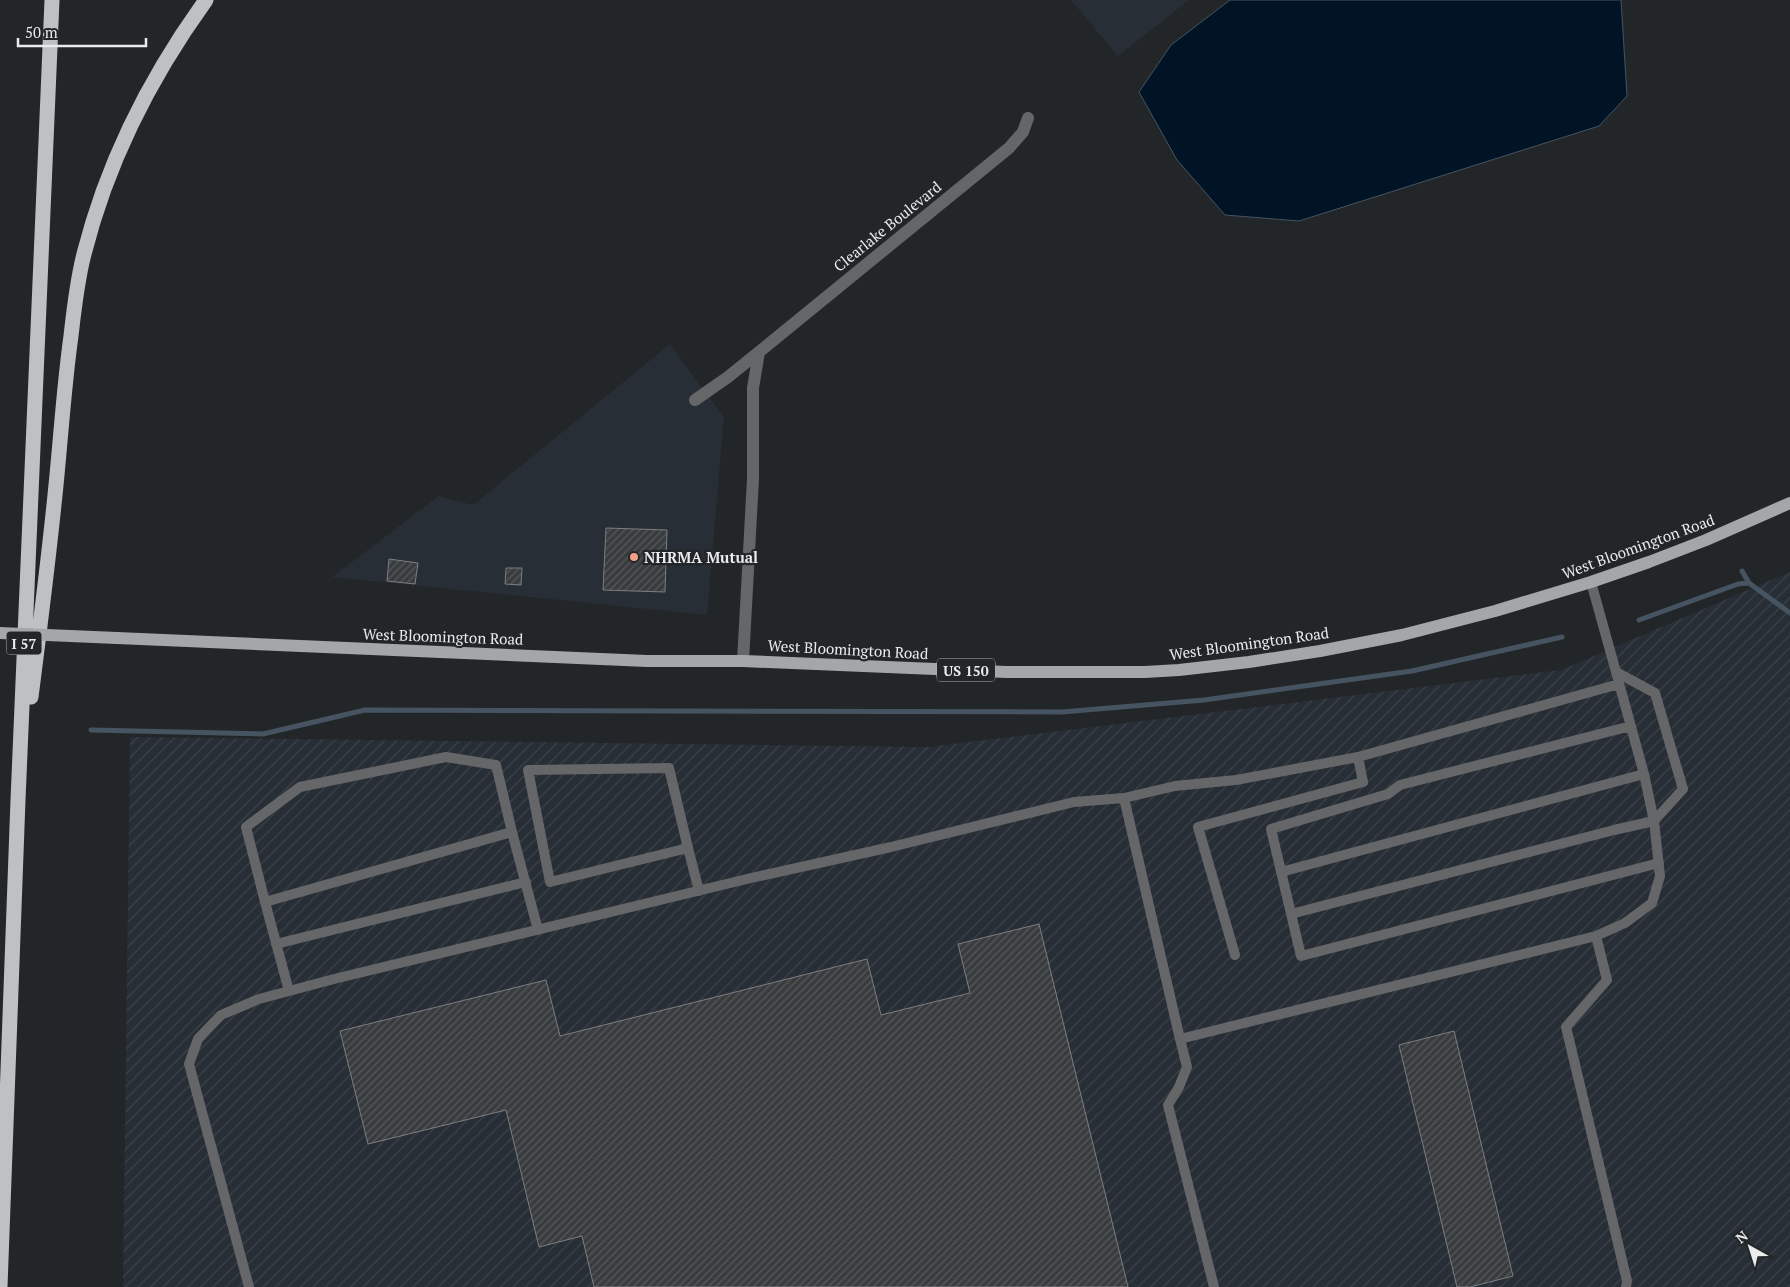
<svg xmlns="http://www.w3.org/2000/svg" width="1790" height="1287" font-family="'PT Serif',serif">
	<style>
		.built { fill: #272e35 }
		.industrial { fill: url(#industrial-furrows) }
		.water { fill: #001426; stroke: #465461 }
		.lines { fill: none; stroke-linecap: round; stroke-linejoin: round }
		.stream { stroke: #465461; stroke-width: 5 }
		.building { fill: url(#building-hatch); stroke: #7c7f82 }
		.lane { stroke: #656667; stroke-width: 10 }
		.street { stroke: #656667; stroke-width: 12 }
		.primary { stroke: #a4a7a9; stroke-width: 12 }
		.highway { stroke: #bdc1c3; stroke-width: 15 }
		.primary-bridge { stroke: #a4a7a9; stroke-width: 12 }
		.poi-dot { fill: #f49e88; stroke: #232628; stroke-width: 2 }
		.labels { text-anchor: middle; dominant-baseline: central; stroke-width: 4.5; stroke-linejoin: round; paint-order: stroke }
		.shield { fill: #232628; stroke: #aeb0b1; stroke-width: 1 }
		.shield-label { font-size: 14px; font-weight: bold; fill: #e9ebec }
		.street-label { font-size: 15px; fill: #e9ebec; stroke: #232628 }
		.poi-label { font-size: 15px; font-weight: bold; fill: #e9ebec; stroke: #232628; text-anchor: start }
	</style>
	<defs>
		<pattern id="industrial-furrows" width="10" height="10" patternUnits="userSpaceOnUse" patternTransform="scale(1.25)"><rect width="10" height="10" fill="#272e35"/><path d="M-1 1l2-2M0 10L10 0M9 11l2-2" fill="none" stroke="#3c4249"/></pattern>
		<pattern id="building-hatch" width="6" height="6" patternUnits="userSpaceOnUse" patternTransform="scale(1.25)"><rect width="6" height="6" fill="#393c3e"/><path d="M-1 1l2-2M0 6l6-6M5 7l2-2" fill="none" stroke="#56585a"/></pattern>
	</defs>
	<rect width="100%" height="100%" fill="#232628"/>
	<path class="built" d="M1071,0H1189L1118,56Z
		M670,344L724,417L707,615L332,577L439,496L473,505Z"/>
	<path class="industrial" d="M1790,572V1287H123L130,737L928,747L1561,670Z"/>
	<path class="water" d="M1230,0H1621L1627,96L1599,126L1299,221L1225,215L1177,160L1139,92L1171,45Z"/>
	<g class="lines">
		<path class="stream" d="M1742,571L1749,583L1790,613
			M1639,620L1738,584L1749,583
			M91,730L263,734L365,710L1062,712L1204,700L1412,671L1562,637"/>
	</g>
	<path class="building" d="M606,528L667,530L665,592L603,590Z
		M389,559L418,563L415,584L387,581Z
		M506,568H522L521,585L505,584Z
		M1039,924L1128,1287H594L582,1236L539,1247L506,1110L368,1144L340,1031L546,980L560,1036L867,959L881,1015L970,993L958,944Z
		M1454,1031L1513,1276L1470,1287H1457L1399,1045Z"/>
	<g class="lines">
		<path class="lane" d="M1591,582L1616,672L1644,774L1654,821L1660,876L1652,903L1625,923L1596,936L1180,1039L1124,798L1175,786L1236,780L1358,757L1619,684
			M1631,726L1400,785L1388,794L1271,829L1301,956L1659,863
			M688,848L669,768L528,770L550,882L688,848L699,891
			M1281,872L1644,774
			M265,902L246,827L300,787L446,757L496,765L512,832
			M1291,914L1614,830L1654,821L1683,789L1655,693L1616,672
			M1596,936L1607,980L1566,1027L1627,1281L1626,1287
			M276,944L526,882
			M1235,955L1198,827L1363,782L1358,757
			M289,991L265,902L512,832L538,930
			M1180,1039L1187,1067L1179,1087L1168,1105L1214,1287
			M249,1287L189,1064L198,1039L221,1015L259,999L334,979L751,878L891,847L1074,802L1124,798"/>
		<path class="street" d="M695,400L728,377L759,352
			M743,661L753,479V388L759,352L1009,148L1023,132L1028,118"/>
		<path class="primary" d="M117,638L647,661H743L1006,672H1145L1179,670L1249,662L1320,651L1402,635L1495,611L1591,582L1649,562L1706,540L1790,503"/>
		<path class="highway" d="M31,697C41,619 51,542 58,464C62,421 65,379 71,336C74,309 77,281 84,254C107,163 151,76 206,0
			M0,1287L18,800L52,0"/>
		<path class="primary-bridge" d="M0,633L117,638"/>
	</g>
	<circle class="poi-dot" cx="634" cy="557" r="5"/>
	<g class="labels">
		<g class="shield">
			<rect x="6.5" y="631.5" width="35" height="23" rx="4"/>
			<rect x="937" y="658.5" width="58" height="23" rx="4"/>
		</g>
		<g class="shield-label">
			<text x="24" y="643">I 57</text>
			<text x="966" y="670">US 150</text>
		</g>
		<g class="street-label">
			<text transform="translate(887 226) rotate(-39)">Clearlake Boulevard</text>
			<text transform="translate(1638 546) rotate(-20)">West Bloomington Road</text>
			<text transform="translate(443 636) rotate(2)">West Bloomington Road</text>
			<text transform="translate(1249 643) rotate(-8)">West Bloomington Road</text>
			<text transform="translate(848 649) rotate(3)">West Bloomington Road</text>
		</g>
		<g class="poi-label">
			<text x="644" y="557">NHRMA Mutual</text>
		</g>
	</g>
	<g transform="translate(1750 1247) rotate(321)" stroke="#232628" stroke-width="4" paint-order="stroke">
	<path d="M0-4L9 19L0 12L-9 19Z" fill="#e9ebec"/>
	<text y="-8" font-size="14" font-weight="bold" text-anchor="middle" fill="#e9ebec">N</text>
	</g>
	<path d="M18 38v8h128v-8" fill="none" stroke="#e9ebec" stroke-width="2.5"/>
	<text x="25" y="38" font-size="15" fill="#e9ebec" stroke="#232628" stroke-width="4" paint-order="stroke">50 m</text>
</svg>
